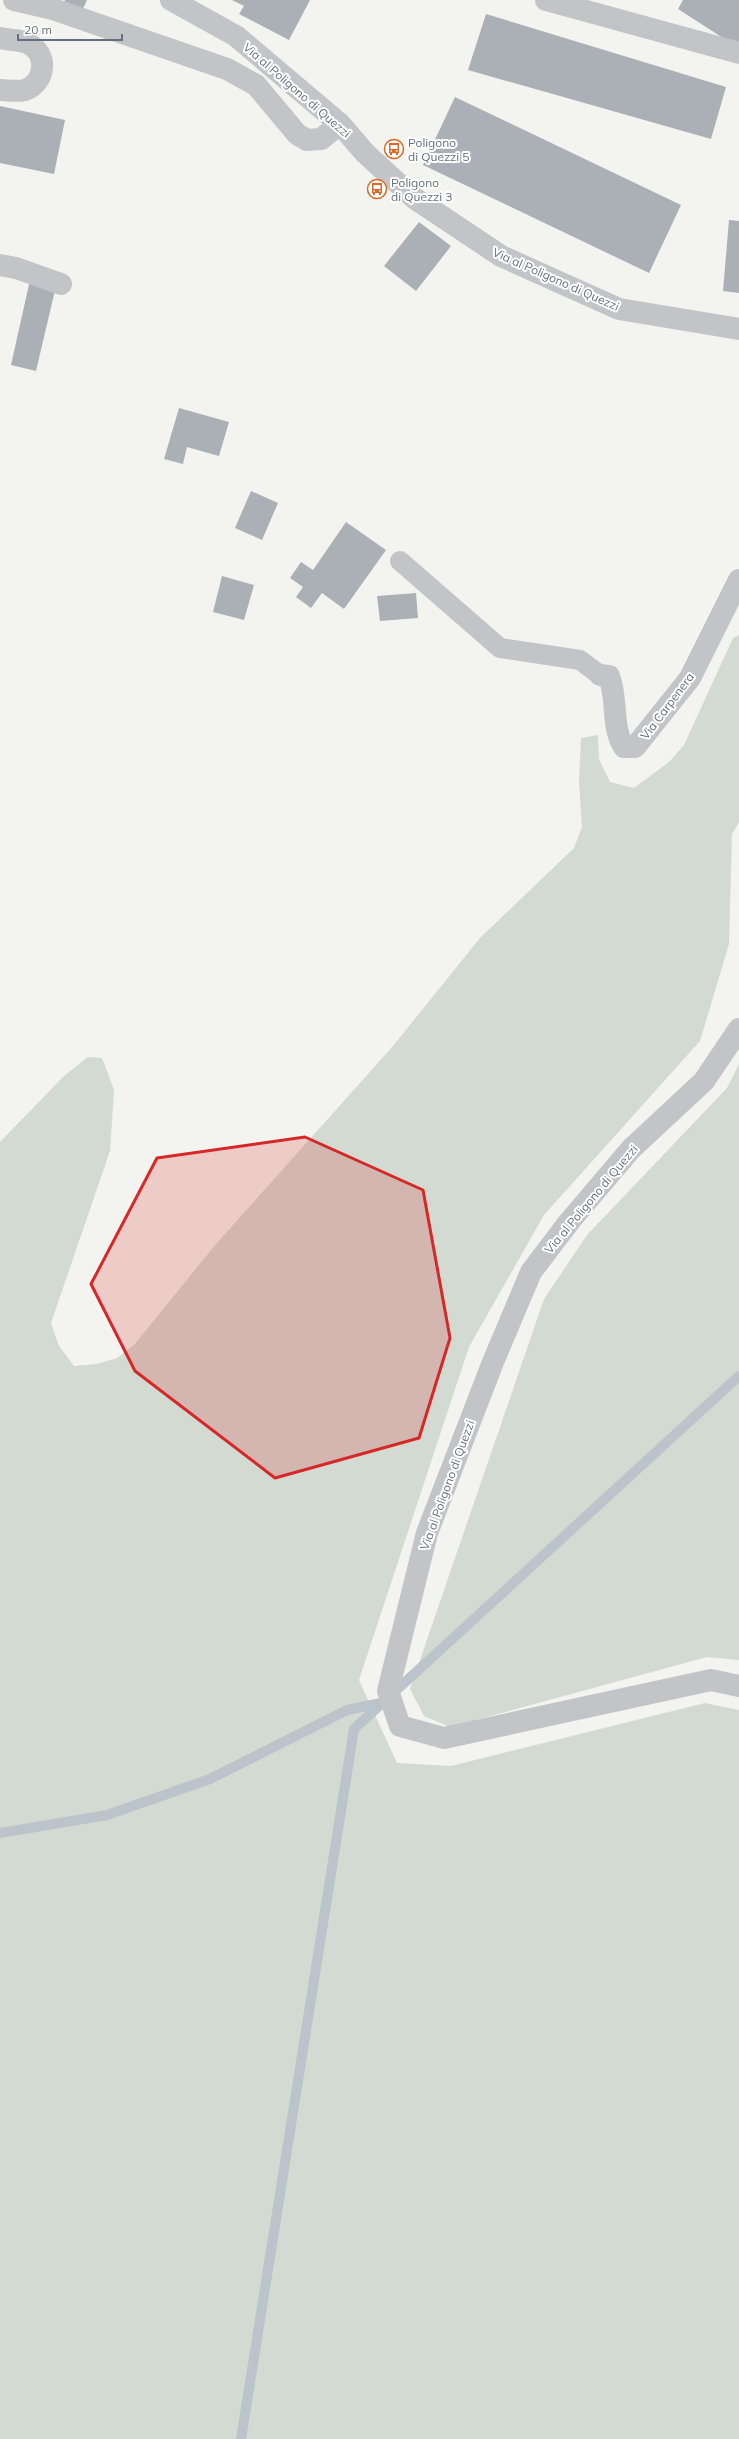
<svg xmlns="http://www.w3.org/2000/svg" width="739" height="2439" font-family="Mulish,sans-serif">
	<style>
		.green { fill: #d3dad1 }
		.lines { fill: none; stroke-linecap: round; stroke-linejoin: round }
		.stream { stroke: #bac4ca; stroke-width: 10 }
		.building { fill: #aab0b5 }
		.lane { stroke: #c2c4c8; stroke-width: 20 }
		.street { stroke: #c2c4c8; stroke-width: 22 }
		.marked { fill: #d62828; fill-opacity: 0.2; stroke: #d62828; stroke-width: 3; stroke-linejoin: round }
		.labels { text-anchor: middle; dominant-baseline: central; stroke-width: 4; stroke-linejoin: round; paint-order: stroke }
		.street-label { font-size: 12px; fill: #64707f; stroke: #fff }
		.poi-label { font-size: 12px; fill: #64707f; stroke: #fff; text-anchor: start }
	</style>
	<rect width="100%" height="100%" fill="#f3f4ef"/>
	<path class="green" d="M739,635V822L732,834L729,944L700,1041L544,1215L469,1347L359,1680L397,1763L451,1766L705,1703L739,1710V2439H0V1142L64,1076L88,1057L102,1058L114,1090L110,1151L51,1323L59,1346L74,1366L97,1364L117,1358L134,1345L216,1244L393,1046L480,938L574,848L582,827L579,782L581,738L598,735L599,759L610,782L634,788L669,762L684,745L733,638Z
		M739,1064V1660L707,1657L450,1727L424,1716L410,1689L544,1299L587,1235L727,1088Z"/>
	<g class="lines">
		<path class="stream" d="M0,1833L107,1815L210,1779L347,1710L381,1703
			M241,2439L354,1729L739,1376"/>
	</g>
	<path class="building" d="M65,0H87L80,15L62,8Z
		M232,0H310L289,40L239,14L244,6Z
		M683,0H739V43L737,47L678,9Z
		M486,14L726,87L711,139L468,70Z
		M455,97L681,205L649,273L423,165Z
		M0,106L65,120L54,174L0,163Z
		M729,220L739,221V293L723,291Z
		M419,222L451,246L416,291L384,266Z
		M30,280L56,286L36,371L11,365Z
		M179,408L229,422L219,456L187,447L183,464L164,459Z
		M251,491L278,503L262,540L235,528Z
		M346,522L386,550L344,609L322,593L311,608L296,597L303,587L290,578L301,562L313,570Z
		M222,576L254,585L244,620L213,612Z
		M416,593L418,618L380,621L377,596Z"/>
	<g class="lines">
		<path class="lane" d="M400,561L500,648L580,660L600,675"/>
		<path class="street" d="M14,0L53,9L227,69L256,85L297,134L307,140L321,139L340,124
			M171,0L236,36L340,124L365,153L414,198L501,256L619,309L739,329
			M546,0L739,53
			M0,38C8,40 20,40 27,43C49,53 46,82 25,90C18,92 7,90 0,90
			M0,265L16,268L61,284
			M600,675L609,676C618,699 611,727 624,747H635L690,678L739,580
			M739,1029L704,1081L631,1149L569,1222L531,1272L493,1362L427,1533L388,1691L400,1726L444,1738L711,1680L739,1686"/>
	</g>
	<path class="marked" d="M305,1137L423,1190L450,1338L419,1438L275,1478L135,1371L91,1284L157,1158Z"/>
	<defs>
		<symbol id="bus-ring" viewBox="-11 -11 22 22"><circle r="9.5" fill="#fff" stroke="#db6728" stroke-width="1.5"/><path d="M-5-6H5V4H4V6H2V4H-2V6H-4V4H-5ZM-3.5-4V0h7V-4ZM-3.5 1.2v1.5H-2V1.2ZM2 1.2v1.5H3.5V1.2Z" fill="#db6728"/></symbol>
	</defs>
	<g fill-rule="evenodd">
		<use href="#bus-ring" x="383" y="138" width="22" height="22"/>
		<use href="#bus-ring" x="366" y="178" width="22" height="22"/>
	</g>
	<g class="labels">
		<g class="street-label">
			<text transform="translate(297 90) rotate(41)">Via al Poligono di Quezzi</text>
			<text transform="translate(556 279) rotate(24)">Via al Poligono di Quezzi</text>
			<text transform="translate(667 706) rotate(-53)">Via Carpenera</text>
			<text transform="translate(591 1199) rotate(-50)">Via al Poligono di Quezzi</text>
			<text transform="translate(447 1485) rotate(-70)">Via al Poligono di Quezzi</text>
		</g>
		<g class="poi-label">
			<text x="408" y="142">Poligono<tspan x="408" dy="14">di Quezzi 5</tspan></text>
			<text x="391" y="182">Poligono<tspan x="391" dy="14">di Quezzi 3</tspan></text>
		</g>
	</g>
	<path d="M18 34v6h104v-6" fill="none" stroke="#64707f" stroke-width="2"/>
	<text x="24" y="34" font-size="12" fill="#64707f" stroke="#ffffff" stroke-width="3" paint-order="stroke">20 m</text>
</svg>
